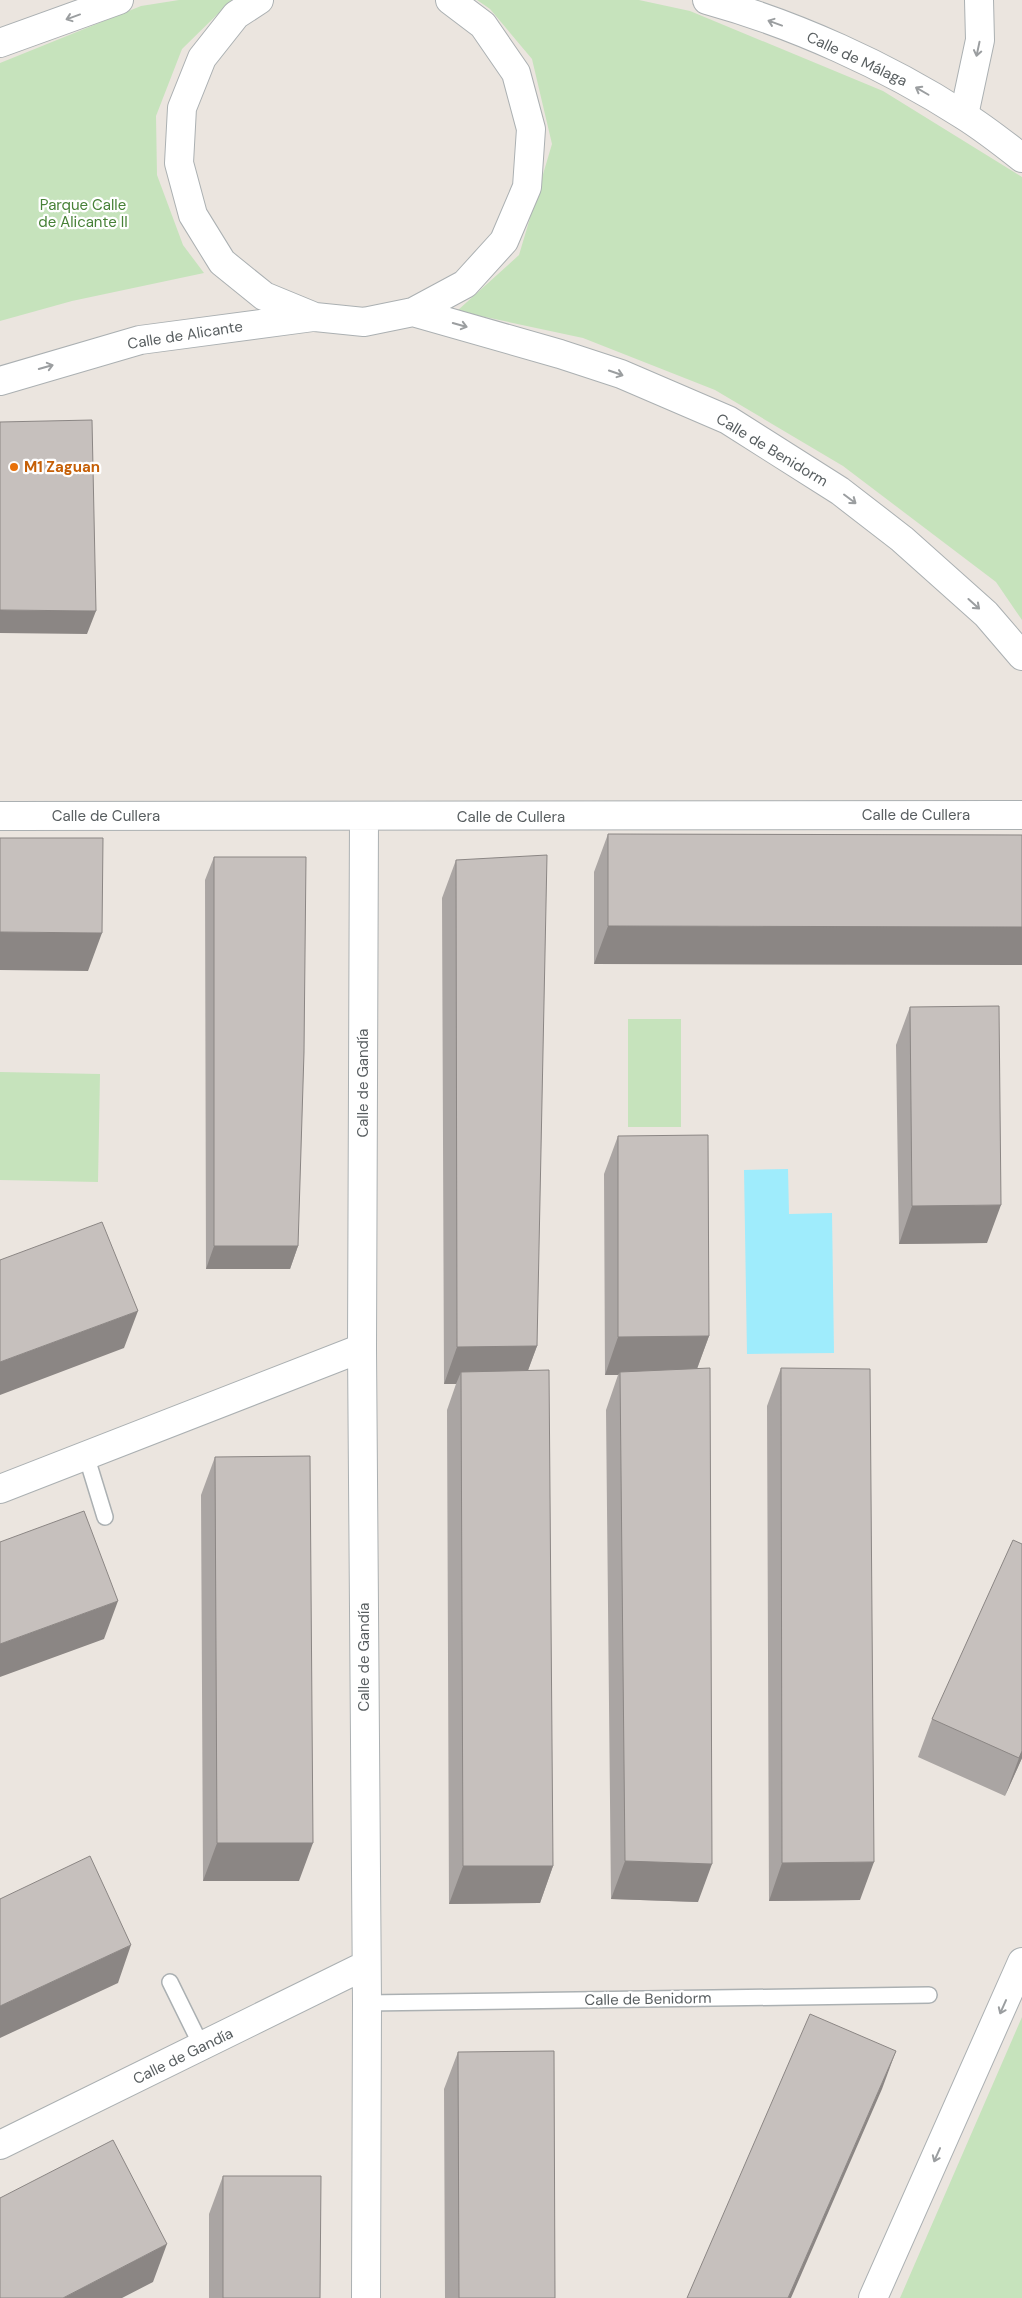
<svg xmlns="http://www.w3.org/2000/svg" width="1022" height="2298" font-family="'DM Sans',sans-serif">
	<style>
		.green { fill: #c6e3bc }
		.water { fill: #9fecfc }
		.lines { fill: none; stroke-linecap: round; stroke-linejoin: round }
		.service-casing { stroke: #abb0b2; stroke-width: 18 }
		.minor-casing { stroke: #abb0b2; stroke-width: 30 }
		.tertiary-casing { stroke: #abb0b2; stroke-width: 30 }
		.service { stroke: #fff; stroke-width: 15 }
		.minor { stroke: #fff; stroke-width: 28 }
		.tertiary { stroke: #fff; stroke-width: 28 }
		.wall { fill: #aaa5a3 }
		.shaded-wall { fill: #8b8684 }
		.building { fill: #c6c0bd; stroke: #8b8684 }
		.oneway { stroke: #9b9ea0 }
		.food-dot { fill: #e8710a; stroke: #fff; stroke-width: 2 }
		.labels { text-anchor: middle; dominant-baseline: central; stroke-width: 4.5; stroke-linejoin: round; paint-order: stroke }
		.street-label { font-size: 15px; fill: #585e60; stroke: #fff }
		.park-label { font-size: 15px; fill: #478137; stroke: #fff }
		.food-label { font-size: 15px; font-weight: bold; fill: #c56008; stroke: #fff; text-anchor: start }
	</style>
	<rect width="100%" height="100%" fill="#ebe5df"/>
	<path class="green" d="M179,0H232L182,49L156,116L157,175L183,245L204,273L72,301L0,321V63L141,6Z
		M477,0H639L690,11L883,91L1022,177V620L996,582L843,466L715,390L583,338L457,311L519,255L552,144L532,59L490,9Z
		M628,1019H681V1127H628Z
		M0,1072L100,1074L98,1182L0,1180Z
		M1022,2017V2298H900Z"/>
	<path class="water" d="M788,1169L789,1214L832,1213L834,1353L747,1354L744,1170Z"/>
	<g class="lines">
		<defs>
			<path id="service" d="M86,1455L105,1517
				M170,1982L202,2047
				M367,2003L929,1995"/>
			<path id="minor" d="M964,115L980,40L979,0
				M0,816L1022,815
				M364,817L362,1348L367,2003L366,2298
				M0,1489L362,1348
				M0,2145L366,1965"/>
			<path id="tertiary" d="M259,0L236,15L202,58L182,108L179,163L193,215L222,262L264,296L315,317L364,322L413,312L465,284L504,241L527,187L531,129L516,73L483,25L450,0
				M707,0C794,24 887,66 963,115C984,128 1003,143 1022,158
				M0,43L119,0
				M413,312L560,354L621,374L728,420L840,491L902,539L986,614L1022,656
				M0,381L140,340L313,317
				M873,2298L1022,1962"/>
		</defs>
		<use href="#service" class="service-casing"/>
		<use href="#minor" class="minor-casing"/>
		<use href="#tertiary" class="tertiary-casing"/>
		<use href="#service" class="service"/>
		<use href="#minor" class="minor"/>
		<use href="#tertiary" class="tertiary"/>
	</g>
	<path class="wall" d="M608,834L1022,835L594,964V872Z
		M214,857L298,1246L290,1269H206L205,880Z
		M456,860L537,1346L528,1370L553,1866L540,1903L449,1904L447,1410L456,1384H444L442,898Z
		M910,1007L987,1243L899,1244L896,1045Z
		M618,1136L709,1336L697,1369L698,1902L611,1899L606,1410L618,1375H605L604,1174Z
		M781,1368L860,1900L769,1901L767,1406Z
		M215,1457L299,1881H203L201,1495Z
		M1022,1544V1758L1005,1796L918,1757L932,1719Z
		M458,2052L555,2298H445L444,2089Z
		M223,2176L320,2298H209V2214Z"/>
	<path class="shaded-wall" d="M0,610L96,611L87,634L0,633Z
		M608,926L1022,927V965L594,964Z
		M0,932L102,933L88,971L0,970Z
		M1001,1205L987,1243L899,1244L912,1206Z
		M214,1246H298L290,1269H206Z
		M138,1311L124,1348L0,1395V1362Z
		M709,1336L695,1374L620,1372L618,1375H605L618,1337Z
		M537,1346L523,1384L461,1372L456,1384H444L457,1347Z
		M118,1601L104,1639L0,1677V1644Z
		M1022,1751V1758L1005,1796L1019,1758Z
		M217,1843H313L299,1881H203Z
		M625,1861L712,1864L698,1902L611,1899Z
		M874,1862L860,1900L769,1901L782,1863Z
		M463,1866H553L540,1903L449,1904Z
		M131,1945L118,1983L0,2038V2006Z
		M896,2051L882,2089L791,2298H788Z
		M167,2244L153,2282L122,2298H63Z"/>
	<path class="building" d="M92,420L96,611L0,610V422Z
		M608,834L1022,835V927L608,926Z
		M0,838H103L102,933L0,932Z
		M547,855L537,1346L457,1347L456,860Z
		M214,857H306L304,1052L298,1246H214Z
		M999,1006L1001,1205L912,1206L910,1007Z
		M708,1135L709,1336L618,1337V1136Z
		M102,1222L138,1311L0,1362V1260Z
		M710,1368L712,1864L625,1861L620,1372Z
		M781,1368L870,1369L874,1862L782,1863Z
		M549,1370L553,1866H463L461,1372Z
		M310,1456L313,1843H217L215,1457Z
		M84,1511L118,1601L0,1644V1542Z
		M1013,1540L1022,1544V1751L1019,1758L932,1719Z
		M90,1856L131,1945L0,2006V1899Z
		M810,2014L896,2051L788,2298H687Z
		M554,2051L555,2298H459L458,2052Z
		M113,2140L167,2244L63,2298H0V2198Z
		M223,2176H321L320,2298H223Z"/>
	<defs><path id="oneway-shaft" d="M-6 0H5M1.5-3L5.5 0L1.5 3" fill="none" stroke-width="1.6" stroke-linecap="round" stroke-linejoin="round" transform="scale(1.25)"/></defs>
	<g class="oneway">
		<use href="#oneway-shaft" transform="translate(73 17) rotate(160)"/>
		<use href="#oneway-shaft" transform="translate(775 23) rotate(-160)"/>
		<use href="#oneway-shaft" transform="translate(978 49) rotate(102)"/>
		<use href="#oneway-shaft" transform="translate(922 91) rotate(-150)"/>
		<use href="#oneway-shaft" transform="translate(460 325) rotate(16)"/>
		<use href="#oneway-shaft" transform="translate(46 367) rotate(-16)"/>
		<use href="#oneway-shaft" transform="translate(616 373) rotate(19)"/>
		<use href="#oneway-shaft" transform="translate(850 499) rotate(37)"/>
		<use href="#oneway-shaft" transform="translate(974 604) rotate(42)"/>
		<use href="#oneway-shaft" transform="translate(1003 2007) rotate(114)"/>
		<use href="#oneway-shaft" transform="translate(937 2155) rotate(114)"/>
	</g>
	<circle class="food-dot" cx="14" cy="467" r="5"/>
	<g class="labels">
		<g class="street-label">
			<text transform="translate(857 59) rotate(25)">Calle de Málaga</text>
			<text transform="translate(185 335) rotate(-9)">Calle de Alicante</text>
			<text transform="translate(772 450) rotate(31)">Calle de Benidorm</text>
			<text x="916" y="815">Calle de Cullera</text>
			<text x="106" y="816">Calle de Cullera</text>
			<text x="511" y="817">Calle de Cullera</text>
			<text transform="translate(363 1083) rotate(-90)">Calle de Gandía</text>
			<text transform="translate(364 1657) rotate(-90)">Calle de Gandía</text>
			<text transform="translate(648 1999) rotate(-1)">Calle de Benidorm</text>
			<text transform="translate(183 2056) rotate(-26)">Calle de Gandía</text>
		</g>
		<g class="park-label">
			<text x="83" y="205">Parque Calle<tspan x="83" dy="17">de Alicante II</tspan></text>
		</g>
		<g class="food-label">
			<text x="24" y="467">M1 Zaguan</text>
		</g>
	</g>
</svg>
